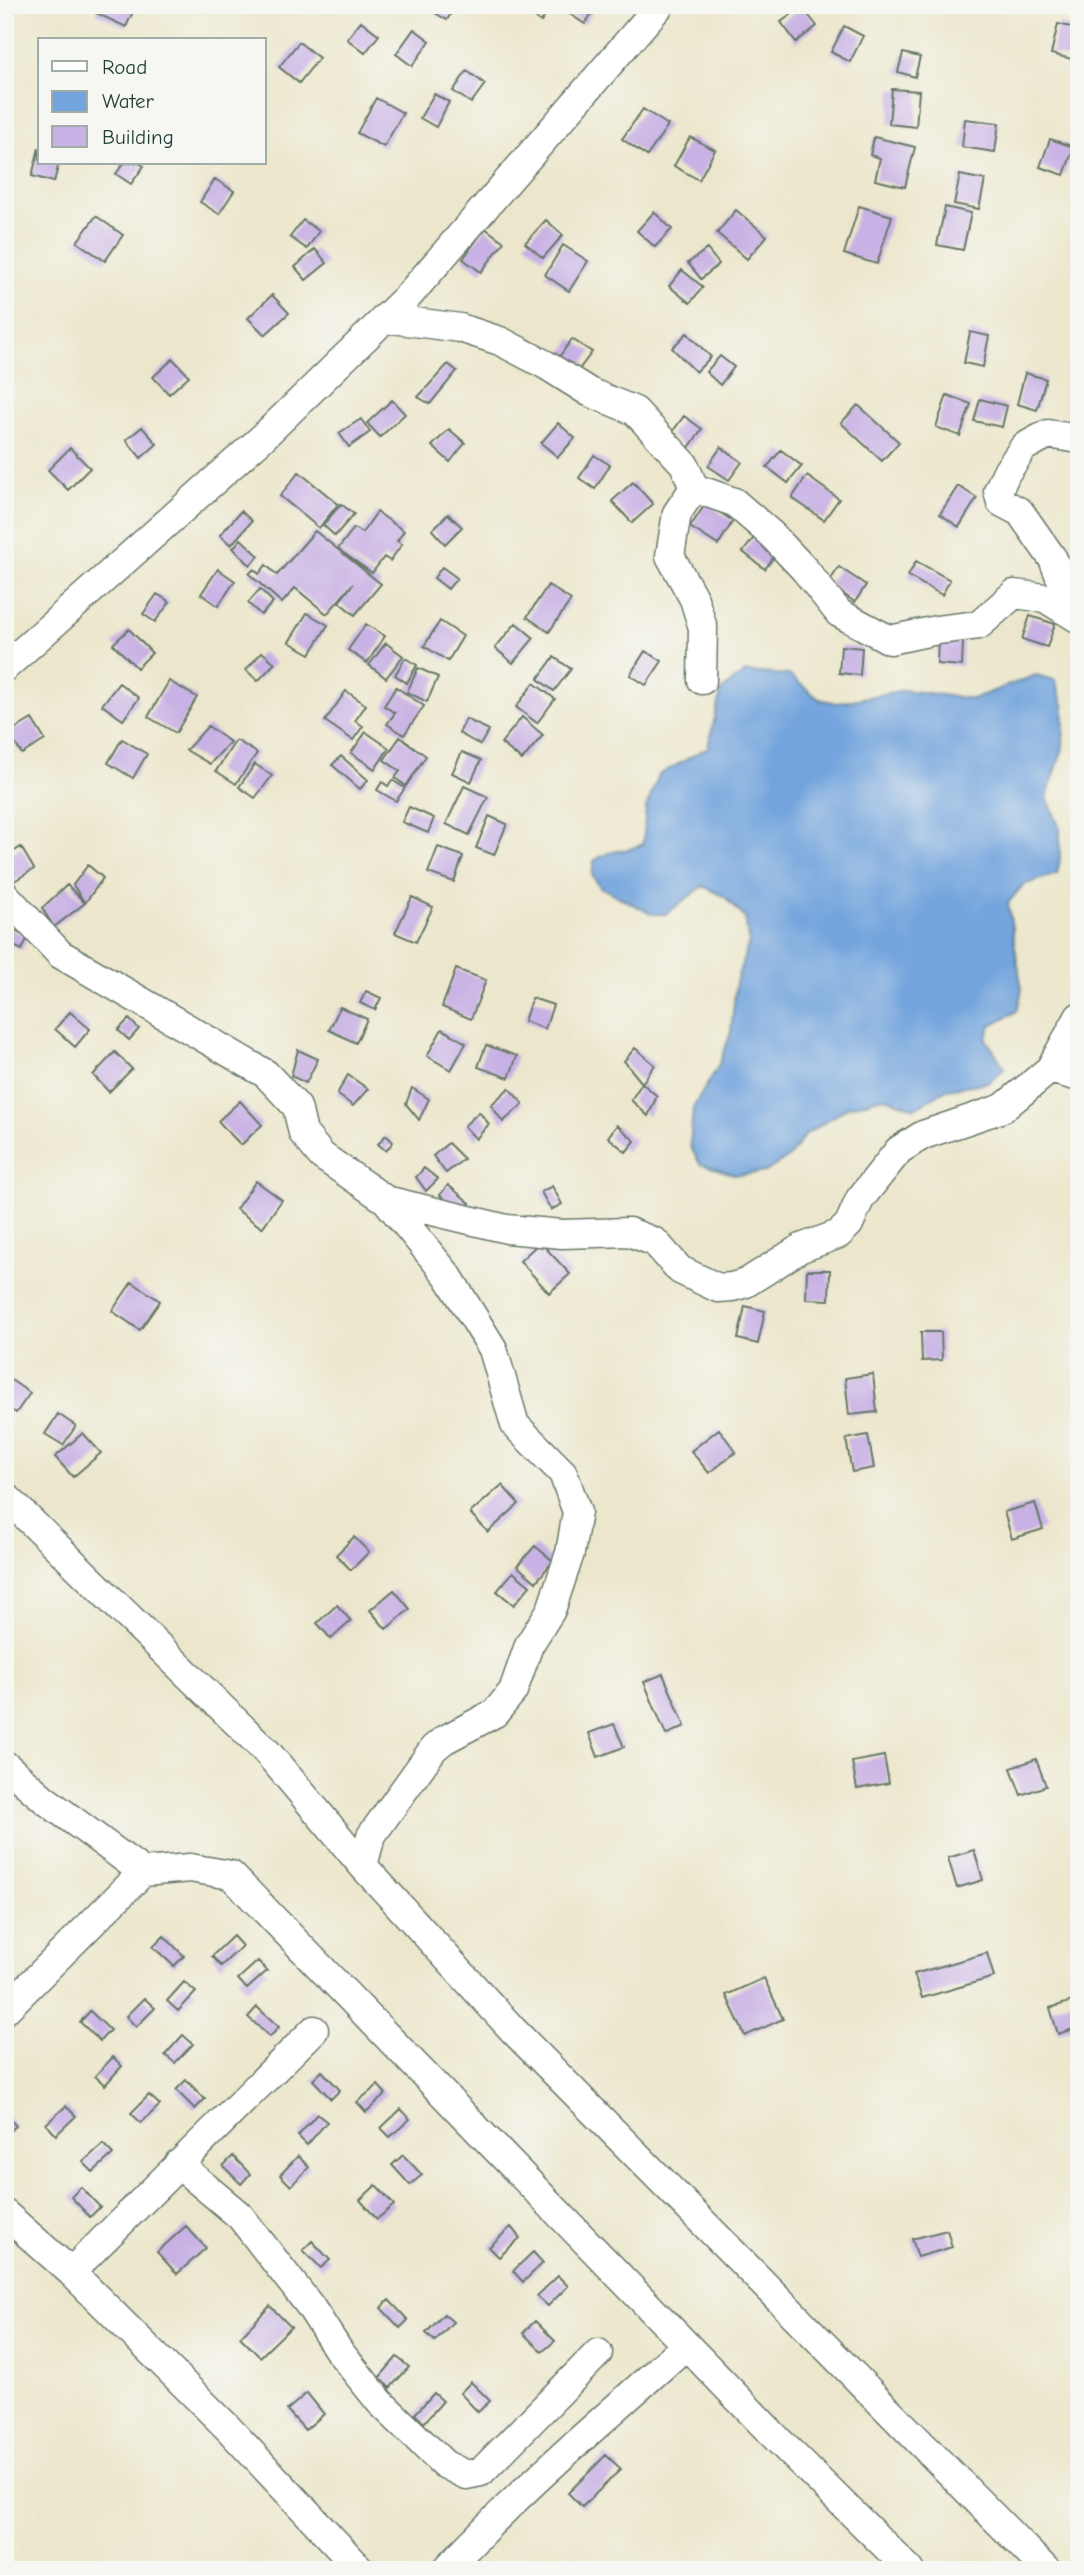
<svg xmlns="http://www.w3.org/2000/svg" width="1084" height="2575" font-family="'Comic Neue',sans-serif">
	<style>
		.water { fill: #73a4dd; stroke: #497088; stroke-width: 2 }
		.building { fill: #c8b1e4 }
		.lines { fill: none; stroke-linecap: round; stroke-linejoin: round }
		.minor-casing { stroke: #677869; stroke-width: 31 }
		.minor { stroke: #fff; stroke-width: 28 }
	</style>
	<rect width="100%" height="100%" fill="#f6f6f2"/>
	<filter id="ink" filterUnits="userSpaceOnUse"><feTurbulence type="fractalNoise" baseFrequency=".0143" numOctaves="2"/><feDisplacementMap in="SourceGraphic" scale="14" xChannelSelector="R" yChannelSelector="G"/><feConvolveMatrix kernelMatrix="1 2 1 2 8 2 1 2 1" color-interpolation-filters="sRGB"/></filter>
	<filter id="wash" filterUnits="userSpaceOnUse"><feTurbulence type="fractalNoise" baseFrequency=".00686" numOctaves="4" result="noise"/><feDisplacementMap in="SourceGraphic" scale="28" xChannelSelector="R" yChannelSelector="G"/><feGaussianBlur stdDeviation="1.57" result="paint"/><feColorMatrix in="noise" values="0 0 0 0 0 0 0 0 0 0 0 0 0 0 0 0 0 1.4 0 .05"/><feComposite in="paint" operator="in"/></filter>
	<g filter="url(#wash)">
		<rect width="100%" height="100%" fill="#ece7cc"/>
		<path class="water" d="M745,672L789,675L819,699L837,703L904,690L972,699L1036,675L1055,680L1064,708L1063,748L1047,797L1060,829V860L1057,874L1023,885L1008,903L1022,990L1017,1011L991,1025L986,1039L1005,1068L989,1082L947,1089L915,1108L883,1097L848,1107L805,1135L789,1157L765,1172L737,1175L700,1164L690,1146L693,1108L720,1063L731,1032L736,982L749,942L745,918L724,896L703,886L666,914H652L600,887L592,875L594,861C613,846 623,855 643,844L646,808L659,775L708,747L721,691Z"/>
		<g id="blocks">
			<path class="building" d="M100,5H136L126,27L96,13Z
				M194,5H212V11H194Z
				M426,5H456L447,20L425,7Z
				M517,5H552L541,22Z
				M562,5H597L585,24L561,8Z
				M802,7L817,26L796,42L781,22Z
				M361,21L379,35L365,53L347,39Z
				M1058,24L1079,29L1076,60L1051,54Z
				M844,26L863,36L850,62L831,52Z
				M414,29L430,41L412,66L396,54Z
				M299,42L319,58L299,83L279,67Z
				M903,53L920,57L915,77L898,72Z
				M467,71L485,84L471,103L453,91Z
				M892,89L919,91L916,127L889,124Z
				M434,94L449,102L436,127L420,118Z
				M376,98L403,113L384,147L357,133Z
				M643,109L668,125L647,156L622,139Z
				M965,119L999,123L995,152L962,147Z
				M690,137L715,150L699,180L674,166Z
				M874,137L915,147L905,187L875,180L880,158L870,155Z
				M1050,139L1074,147L1064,175L1040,167Z
				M39,148L40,163H59L54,182L32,176Z
				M124,163H139L144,166L131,184L116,174Z
				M960,175L985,180L979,209L954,204Z
				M215,179L234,191L219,214L200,202Z
				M859,206L892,216L877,264L844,254Z
				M945,207L971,213L963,250L937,245Z
				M736,210L767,236L747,259L717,233Z
				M654,212L672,229L655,247L637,231Z
				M96,216L123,235L105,261L77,242Z
				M303,220L319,231L307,249L290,237Z
				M546,220L563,235L543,258L525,243Z
				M485,228L504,242L481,272L463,259Z
				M563,245L588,261L569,291L545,275Z
				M315,249L327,263L306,280L295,267Z
				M707,249L719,264L701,279L688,263Z
				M682,270L703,287L690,303L669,286Z
				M272,295L289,313L265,335L248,318Z
				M970,332L989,336L983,367L964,363Z
				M687,333L711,357L696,372L672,348Z
				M572,339L592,352L577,372L557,360Z
				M720,356L734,367L720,385L706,372Z
				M173,359L189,376L169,394L153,377Z
				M448,364L457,371L430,404L418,397Z
				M1025,373L1046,379L1037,410L1017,404Z
				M947,395L971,404L960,436L936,427Z
				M980,399L1007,406L1002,427L974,421Z
				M392,400L405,414L380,437L367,423Z
				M858,405L899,442L882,461L841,423Z
				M684,416L702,429L688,449L670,435Z
				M361,419L370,432L349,447L339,433Z
				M558,423L575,438L558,457L541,443Z
				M142,427L157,444L141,458L126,440Z
				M449,429L465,443L450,462L432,446Z
				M721,447L742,462L729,480L708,466Z
				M70,448L90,468L68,490L48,470Z
				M781,450L802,466L788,483L767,467Z
				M594,455L610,465L595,489L579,478Z
				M299,472L338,504L319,528L280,496Z
				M807,476L839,499L824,520L792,498Z
				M633,482L653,504L632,523L612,501Z
				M958,486L977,498L959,527L940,514Z
				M706,503L733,521L718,545L690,527Z
				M341,504L354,514L335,536L323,525Z
				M241,511L252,521L231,545L220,535Z
				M377,512L404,531L397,541L402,544L390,561L384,557L372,573L338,549L354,528L362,533Z
				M448,514L462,527L445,544L432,530Z
				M315,531L381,584L355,615L339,602L353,584L327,614L295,588L282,603L249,574L254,569L259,574L266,565L277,575Z
				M756,535L778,551L765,569L743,552Z
				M241,539L259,556L250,565L233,548Z
				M916,561L950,580L942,595L908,576Z
				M442,567L457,578L448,589L434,578Z
				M839,567L866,585L855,602L828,584Z
				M218,569L235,581L218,606L201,594Z
				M548,585L571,600L549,632L527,617Z
				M260,589L273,602L261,615L248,603Z
				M157,594L170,602L155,622L143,614Z
				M307,613L328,625L310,654L289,642Z
				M1030,616L1055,624L1047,647L1022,639Z
				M440,621L463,636L448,661L424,646Z
				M516,623L534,638L513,663L495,648Z
				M366,624L385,636L367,663L348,650Z
				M129,629L152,653L137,668L113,644Z
				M938,640L963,642L962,666L937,664Z
				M386,643L403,656L386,678L369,665Z
				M841,646L862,648L860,675L839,673Z
				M645,651L662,661L646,685L630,675Z
				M262,652L275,663L258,681L246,670Z
				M554,657L571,669L554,691L538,679Z
				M405,658L417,665L407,683L395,675Z
				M418,668L438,677L427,702L407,692Z
				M169,681L197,697L176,733L148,717Z
				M119,683L139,698L123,720L102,705Z
				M534,683L555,699L537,723L516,707Z
				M396,687L424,706L404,735L387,724L395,713L384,706Z
				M346,691L366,705L355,721L363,726L353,740L325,721Z
				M522,717L543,735L522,760L501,743Z
				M32,719L45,740L22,754L8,733Z
				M466,719L489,730L480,745L459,733Z
				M208,726L230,742L210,764L186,750Z
				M366,732L389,748L375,769L351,753Z
				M400,737L426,756L406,786L395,778L400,771L384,760Z
				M122,739L147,754L133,778L108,763Z
				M236,740L257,753L236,784L216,771Z
				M462,752L481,760L471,782L452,773Z
				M341,756L368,780L360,789L332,765Z
				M255,764L272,776L255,798L239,787Z
				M392,780L405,788L396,801L377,790L382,782L388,786Z
				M464,786L488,797L469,835L446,824Z
				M409,807L434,818L428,833L402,822Z
				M489,816L507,824L494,855L476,848Z
				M21,847L34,869L11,883L5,874V857Z
				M438,847L463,856L454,882L428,873Z
				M88,865L103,878L85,903L54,927L42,908L67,885L85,903L73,885Z
				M412,897L433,907L416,942L395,933Z
				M10,929L28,937L22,950L5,942Z
				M456,969L486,980L471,1019L442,1007Z
				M366,991L381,998L375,1010L360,1003Z
				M532,998L553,1005L545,1029L524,1021Z
				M340,1007L367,1019L356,1043L329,1030Z
				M70,1012L90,1029L75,1047L55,1029Z
				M129,1019L139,1029L129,1040L118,1030Z
				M442,1029L466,1043L451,1070L427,1056Z
				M486,1045L517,1056L509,1078L478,1067Z
				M635,1048L655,1065L642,1083L624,1061Z
				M298,1050L318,1059L306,1083L291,1076Z
				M115,1052L132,1069L109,1092L93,1075Z
				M348,1075L368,1089L353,1106L337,1094Z
				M642,1083L657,1096L648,1116L631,1100Z
				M412,1088L429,1099L419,1120L406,1104Z
				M509,1088L523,1104L503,1122L491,1105Z
				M240,1101L262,1125L241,1145L218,1121Z
				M5,1108L13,1116L5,1124Z
				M479,1112L489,1124L476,1139L464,1126Z
				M617,1125L635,1141L626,1152L608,1137Z
				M386,1135L393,1142L386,1151L378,1144Z
				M448,1143L464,1159L446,1173L433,1156Z
				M424,1168L438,1179L426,1191L416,1177Z
				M256,1181L282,1200L262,1228L236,1209Z
				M448,1185L470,1203L462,1213L440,1195Z
				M552,1186L562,1204L551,1210L541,1192Z
				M540,1242L570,1274L549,1293L520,1261Z
				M807,1270H830L829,1300L806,1299Z
				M132,1282L160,1301L140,1330L112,1311Z
				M745,1306L765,1311L758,1344L738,1339Z
				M921,1332H941L942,1360L922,1361Z
				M873,1374L877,1412L849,1415L845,1378Z
				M5,1376L30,1393L16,1413L5,1406Z
				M58,1414L76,1426L63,1445L45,1434Z
				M719,1429L736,1452L709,1473L691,1451Z
				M83,1433L101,1453L73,1477L55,1457Z
				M868,1435L874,1468L852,1472L846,1439Z
				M502,1485L519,1504L488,1532L470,1513Z
				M1035,1503L1043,1529L1012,1539L1004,1512Z
				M354,1537L369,1552L351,1570L336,1555Z
				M535,1546L553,1561L536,1582L517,1566Z
				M513,1572L530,1586L514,1605L497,1591Z
				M394,1590L410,1609L386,1629L370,1610Z
				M337,1605L351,1621L331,1639L317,1623Z
				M663,1674L685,1726L666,1735L644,1682Z
				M614,1724L624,1747L598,1757L589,1733Z
				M884,1756L889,1783L857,1789L852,1762Z
				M1036,1759L1046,1786L1021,1795L1011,1768Z
				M974,1850L983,1880L957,1888L948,1858Z
				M164,1936L184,1956L174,1966L153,1947Z
				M233,1936L242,1946L221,1966L212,1956Z
				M987,1953L994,1977L922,1998L914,1974Z
				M258,1961L267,1971L247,1989L238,1979Z
				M764,1978L783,2019L745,2036L726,1995Z
				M184,1982L196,1992L178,2011L167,2001Z
				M144,1998L155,2008L136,2027L126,2016Z
				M1079,1999V2027L1058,2034L1050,2008Z
				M257,2007L279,2027L270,2037L248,2017Z
				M90,2011L110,2030L100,2041L80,2022Z
				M183,2035L193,2044L175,2063L165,2055Z
				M113,2057L122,2066L105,2085L95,2076Z
				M322,2071L340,2090L331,2099L313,2080Z
				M186,2080L205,2099L195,2109L176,2090Z
				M378,2085L386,2094L366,2112L357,2102Z
				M149,2095L160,2105L141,2123L131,2113Z
				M66,2106L76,2116L56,2135L46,2124Z
				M401,2109L410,2119L390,2137L381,2128Z
				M5,2114L16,2126L7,2134L5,2132Z
				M317,2114L327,2122L307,2145L298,2136Z
				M103,2144L113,2154L93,2172L83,2162Z
				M403,2155L422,2175L410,2185L392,2165Z
				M233,2156L250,2174L241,2184L223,2166Z
				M298,2156L309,2167L291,2186L280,2175Z
				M376,2185L394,2205L377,2219L360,2200Z
				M81,2187L100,2207L90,2217L71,2197Z
				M186,2226L206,2248L177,2274L157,2252Z
				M511,2227L520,2238L499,2257L489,2247Z
				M947,2230L952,2247L918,2257L912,2239Z
				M312,2241L330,2260L321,2268L303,2250Z
				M533,2252L543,2263L523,2282L513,2271Z
				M558,2276L568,2286L548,2306L537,2296Z
				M389,2300L408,2320L400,2328L381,2308Z
				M270,2306L291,2327L260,2357L240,2337Z
				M444,2314L453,2322L435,2341L426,2333Z
				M535,2321L555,2341L542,2352L523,2333Z
				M397,2357L409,2367L390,2388L379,2378Z
				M471,2382L490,2401L478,2412L460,2393Z
				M307,2393L324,2414L305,2430L287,2410Z
				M434,2393L443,2401L424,2423L415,2414Z
				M606,2455L621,2469L582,2507L568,2493Z"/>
		</g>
	</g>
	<g filter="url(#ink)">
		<use href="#blocks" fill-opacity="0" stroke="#677869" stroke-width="2"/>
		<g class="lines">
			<defs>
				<path id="minor" d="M384,318L460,328L500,341L546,365L589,392L635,411L684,464L694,488L734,502L772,535L805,570L839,613L890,640L937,630L979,625L1014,594L1045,598L1079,619
					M694,488L677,513L670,556L694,599L703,628L702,680
					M1064,610V587L1053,559L1020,512L1001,502L998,491L1006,473L1024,447L1048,434L1079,439
					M5,667L261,439L409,295L660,5
					M5,895L60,954L266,1074L297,1107L303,1133L322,1156L386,1200L507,1229L562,1234L629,1232L655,1242L680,1270L718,1288L732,1287L746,1283L801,1248L839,1234L849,1224L860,1199L899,1150L923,1135L1003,1108L1050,1069L1079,1017
					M1050,1069L1079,1077
					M5,1496L267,1752L363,1866L513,2030L1046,2570
					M5,1765L44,1799L143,1872L190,1868L231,1875L783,2445L910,2570
					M363,1866L371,1836L434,1748L444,1740L495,1713L513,1691L529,1645L551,1610L570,1553L577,1512L563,1473L515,1425L493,1349L448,1276L386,1200
					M5,2010L143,1872
					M178,2164L240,2216L310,2306L339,2351L380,2402L444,2464L466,2475L481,2472L598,2353
					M5,2214L71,2272L228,2428L361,2570
					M71,2272L314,2030
					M446,2570C520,2489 605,2419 686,2345"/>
			</defs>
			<use href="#minor" class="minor-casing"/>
			<use href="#minor" class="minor"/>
		</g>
	</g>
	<rect width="1084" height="2575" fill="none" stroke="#f6f6f2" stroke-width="28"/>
	<rect x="38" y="38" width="228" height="126" fill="#f6f6f2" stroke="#a0aca6" stroke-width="2"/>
	<rect x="52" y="61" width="35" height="10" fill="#ffffff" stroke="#a0aca6" stroke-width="2"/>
	<text x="102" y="74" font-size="21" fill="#1f3d34">Road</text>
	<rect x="52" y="91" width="35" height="21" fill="#73a4dd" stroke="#a0aca6" stroke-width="2"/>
	<text x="102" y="108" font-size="21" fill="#1f3d34">Water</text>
	<rect x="52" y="126" width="35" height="21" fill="#c8b1e4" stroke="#a0aca6" stroke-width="2"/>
	<text x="102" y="144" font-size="21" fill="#1f3d34">Building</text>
</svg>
